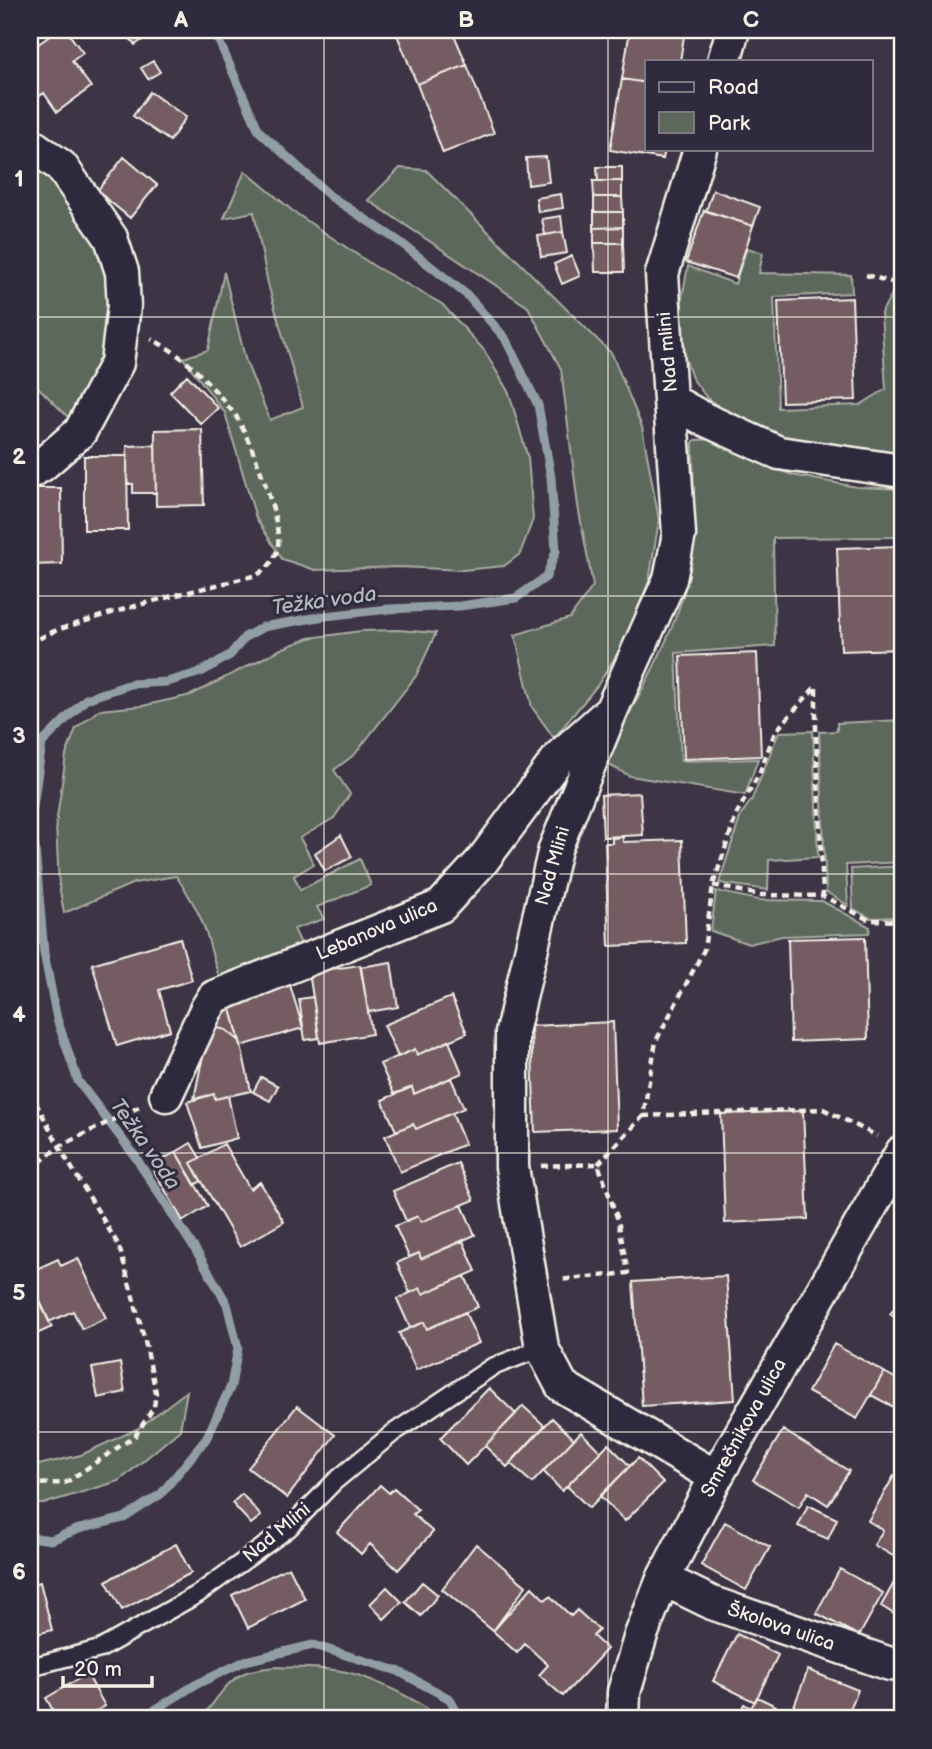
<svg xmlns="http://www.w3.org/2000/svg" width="932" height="1749" font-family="'Balsamiq Sans',sans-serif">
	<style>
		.green { fill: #5d675b; stroke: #a8aca2; stroke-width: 2 }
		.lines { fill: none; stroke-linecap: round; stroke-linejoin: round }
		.stream { stroke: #929ea6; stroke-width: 9 }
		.building { fill: #745c64; stroke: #f4f1e8; stroke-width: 2 }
		.lane-casing { stroke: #f4f1e8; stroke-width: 21 }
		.street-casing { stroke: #f4f1e8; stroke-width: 37 }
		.path { stroke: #f4f1e8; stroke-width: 4.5; stroke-dasharray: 7 5; stroke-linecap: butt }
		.lane { stroke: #2f2a3d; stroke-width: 16 }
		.street { stroke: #2f2a3d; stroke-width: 32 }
		.grid { fill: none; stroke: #f4f1e8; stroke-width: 2; stroke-opacity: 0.55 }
		.labels { text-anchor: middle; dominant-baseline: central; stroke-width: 6; stroke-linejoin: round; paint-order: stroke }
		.street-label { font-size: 19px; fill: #f4f1e8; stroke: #2f2a3d }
		.water-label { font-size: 21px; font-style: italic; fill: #b2babc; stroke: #2f2a3d }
		.neatline { fill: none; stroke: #f4f1e8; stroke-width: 2.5 }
		.grid-label { font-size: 23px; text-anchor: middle; font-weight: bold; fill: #f4f1e8 }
	</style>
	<rect width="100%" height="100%" fill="#3d3445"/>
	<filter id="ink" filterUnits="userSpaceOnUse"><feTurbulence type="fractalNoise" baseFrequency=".0143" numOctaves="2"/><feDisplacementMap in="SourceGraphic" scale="14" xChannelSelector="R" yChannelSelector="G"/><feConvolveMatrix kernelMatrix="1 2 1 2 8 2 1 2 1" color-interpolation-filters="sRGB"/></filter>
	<g filter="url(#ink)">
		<path class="green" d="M30,156L42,166L60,194L83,210L106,252L111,343L76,425L30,379Z
			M400,168L426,170L612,354L642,427L659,520L649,581L624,643L597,686L554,738L532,707L515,635L570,618L593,586L578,506L561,369L528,307L368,200Z
			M245,171L294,212L374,266L442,304L484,350L509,393L528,458L533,519L520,554L504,566L463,570L399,567L315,570L282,559L256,518L225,413L183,358L208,350L224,272L246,362L270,420L303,407L268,284L254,212L224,218Z
			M747,248L763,253L759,273L851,275L852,293L774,297L778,408L860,405L886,389L881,313L896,287L902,289V457L815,448L760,428L730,414L707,398L692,378L681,347L682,298L688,266L735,284Z
			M715,439L748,457L792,475L857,487L902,489V537L773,538L775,646L676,653L681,761L758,759L745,795L630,776L603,762C637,698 688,617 693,545C695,511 693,476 693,443L695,440Z
			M398,630L436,633L416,676L355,754L334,770L350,794L334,818L300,838L314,864L294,876L300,890L360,859L371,885L317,907L324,919L294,929L305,952L221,981C214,965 211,948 206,932C199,911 188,893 176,876L134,883L64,913L59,885L56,825L66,755L76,728L99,710L142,706L191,695L281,649L309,638L361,631Z
			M902,720V862L846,865L848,905L826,892L819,732L837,731V723Z
			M813,731L818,857L769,860L768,890L719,883L741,815L752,799L779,732Z
			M902,866V917L870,918L853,909L851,869Z
			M716,891L758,900L822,901L870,927L869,933L782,936L749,944L711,931Z
			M187,1391L180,1430L119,1481L43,1504H30V1464L34,1466L81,1455L137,1429Z
			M275,1667C297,1668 319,1667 341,1671C362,1674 426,1701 436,1719H200C215,1704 226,1679 247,1672C256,1669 266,1668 275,1667Z"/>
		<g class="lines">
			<path class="stream" d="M30,1537L51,1540L79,1529L124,1518L161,1494L206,1439L231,1386L238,1348L227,1304L200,1257L134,1155L78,1081L57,1019L44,953L32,814L42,743L86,699L131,684L167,682L201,672L230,655L245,637L263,627L325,616L389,609L460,606L516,598L546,577L556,551L551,477L538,405L505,338L467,295L400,242L330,196L259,131L214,30
				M140,1719L195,1685L245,1661L313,1645L398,1671L450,1699L460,1719"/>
		</g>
		<path class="building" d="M58,30H66L83,53L72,61L91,87L57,112L44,93L30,103V50Z
			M124,30H167L154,38L151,34L135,45Z
			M395,30H452L467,65L417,84Z
			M630,30H685L680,61H647V83L622,79Z
			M153,61L160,72L148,79L141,68Z
			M467,65L494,133L443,153L417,84Z
			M622,79L647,83V149H665L663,159L610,150Z
			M150,92L186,117L170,141L133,116Z
			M899,144H902V236Z
			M124,157L157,185L130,218L97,191Z
			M546,157L549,182L528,185L526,158Z
			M597,167H622V181H598Z
			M593,181H622V197H594Z
			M713,190L760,207L753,226L706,211Z
			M561,194L563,208L538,212L536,198Z
			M594,197H622L623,212H594Z
			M704,210L753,226L736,278L686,262Z
			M594,212H623V227L594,228Z
			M561,216L563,232L545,235L542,219Z
			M623,227V243H594V228Z
			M563,232L567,253L541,257L538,236Z
			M594,243H623L624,272H595Z
			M572,256L580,276L562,284L554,264Z
			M852,298L856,400L782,402L778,301Z
			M187,375L218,408L201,424L170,392Z
			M202,429L204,505L156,506L155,430Z
			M155,445L156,493H133V484H127V446Z
			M84,456H127L128,530H84Z
			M30,488H61L62,564L30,565Z
			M902,546V649L841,651L837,548Z
			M757,653L761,756L684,759L680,656Z
			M640,793L643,835L603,837L601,795Z
			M341,835L352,857L325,871L315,853Z
			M623,837V842L682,840L686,943L609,946L605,843H612V838Z
			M865,937L868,1039L791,1042L788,939Z
			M180,938L192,980L159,990L170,1030L117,1046L92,964Z
			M391,962L398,1007L368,1012L361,967Z
			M360,965L372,1034L320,1043L309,972Z
			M290,985L303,1028L241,1046L229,1002Z
			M313,997L319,1038L305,1040L299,999Z
			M451,997L467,1033L417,1055L415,1049L398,1057L384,1025Z
			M229,1002L240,1041L226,1030L209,1026Z
			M613,1022L617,1129L535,1132L531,1026Z
			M209,1026L226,1030L240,1041L251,1091L215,1099L214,1094L194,1099Z
			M449,1041L462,1073L414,1094L412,1087L394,1094L380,1064L415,1049L417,1055Z
			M261,1077L278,1086L270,1101L253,1092Z
			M451,1078L464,1108L416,1129L413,1124L396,1131L382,1100L412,1087L414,1094Z
			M214,1094L215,1099L228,1096L237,1138L202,1148L187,1102Z
			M803,1111L808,1219L725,1223L721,1114Z
			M452,1113L465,1144L400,1172L385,1136L413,1124L416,1129Z
			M191,1143L200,1158L191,1163L201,1181L195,1185L176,1152Z
			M224,1144L250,1189L260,1182L284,1222L240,1247L191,1163Z
			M176,1152L208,1206L183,1221L151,1166Z
			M458,1163L474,1200L421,1222L418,1216L406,1221L393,1191Z
			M462,1205L475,1235L421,1259L419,1253L409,1257L395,1226L418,1216L421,1222Z
			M463,1241L476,1271L423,1294L420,1288L410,1293L397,1263L419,1253L421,1259Z
			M78,1258L106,1318L82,1329L73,1311L49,1322L30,1280V1272L58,1259L61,1266Z
			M465,1276L478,1307L427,1329L424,1322L410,1328L397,1299L420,1288L423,1294Z
			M726,1276L735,1400L642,1406L633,1282Z
			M30,1280L52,1327L30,1337Z
			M902,1298V1323L890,1314Z
			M465,1312L479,1343L416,1370L399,1333L424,1322L427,1329Z
			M834,1344L884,1372L857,1419L808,1392Z
			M120,1363L125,1392L98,1398L92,1368Z
			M884,1372L902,1382V1404L899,1410L871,1395Z
			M489,1388L516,1414L466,1465L440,1438Z
			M297,1406L335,1435L287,1498L248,1468Z
			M523,1406L545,1426L507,1467L485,1446Z
			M552,1418L574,1439L532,1483L510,1463Z
			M783,1430L849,1471L828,1505L808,1492L799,1507L753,1480Z
			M581,1432L601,1452L562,1491L543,1471Z
			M608,1444L630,1466L589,1508L567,1486Z
			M638,1458L663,1483L625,1521L600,1496Z
			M894,1476L902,1481V1561L874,1545L883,1530L868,1521Z
			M380,1485L389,1493L394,1488L418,1510L413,1514L433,1532L398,1570L370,1544L361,1554L337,1532Z
			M242,1494L261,1516L251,1524L232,1503Z
			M808,1505L837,1519L828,1539L798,1526Z
			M725,1522L770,1547L746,1590L701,1565Z
			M176,1544L191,1573L122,1610L106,1581Z
			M476,1544L526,1586L493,1631L442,1589Z
			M289,1567L305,1599L248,1628L232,1595Z
			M840,1569L883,1593L859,1636L816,1613Z
			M896,1579L902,1582V1611L899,1617L881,1606Z
			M40,1582L52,1630L30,1636V1585Z
			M422,1582L438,1595L421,1616L405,1602Z
			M387,1587L402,1602L384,1619L370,1604Z
			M532,1587L545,1600L550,1596L571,1616L577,1610L599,1630L593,1636L607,1649L563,1696L539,1675L548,1665L525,1644L517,1653L493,1631Z
			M737,1634L778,1655L755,1702L713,1681Z
			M808,1670L858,1690L846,1719H789Z
			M87,1674L105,1706L82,1719H58L46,1698Z
			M757,1697L776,1706L770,1719H737L744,1704L751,1708Z"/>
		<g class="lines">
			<defs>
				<path id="lane" d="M30,1667L100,1649L198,1594L289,1528L334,1482L393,1433L492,1367L542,1348"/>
				<path id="street" d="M724,61L733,30
					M30,144L61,166L111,238L122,272L124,306L117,363L80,432L42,465L30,472
					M700,149L662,274L670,400L704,419L779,453L902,471
					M670,400L679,534L670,579L611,711L555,849L512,1032V1167L542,1348L562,1386L716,1477
					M166,1095L206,1010L214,997L441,906L483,860L560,756L606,715
					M663,1579L712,1603L890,1664L902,1665
					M623,1719L624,1692L641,1635L663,1579L716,1477L902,1152"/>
			</defs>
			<use href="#lane" class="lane-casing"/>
			<use href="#street" class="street-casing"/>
			<path class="path" d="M866,275L902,285
				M30,646C44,632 70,626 89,620C144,602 201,589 257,575C269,567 275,561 278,546C282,521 251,441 237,418C234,412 228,407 224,401C203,376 181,353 151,339
				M816,688V733L823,896L869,920L902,921
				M713,885L760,895L823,896
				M30,1092L64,1155L119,1246L145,1341L156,1393L154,1407L135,1436L65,1483L30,1484
				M643,1116L823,1109L877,1136
				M598,1164L643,1116L656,1041L704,950L713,885L737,813L759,774L775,732L816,686
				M541,1166L598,1164L618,1220L628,1273L559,1280
				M30,1170L60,1146L139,1107"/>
			<use href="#lane" class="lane"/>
			<use href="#street" class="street"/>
		</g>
	</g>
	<path class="grid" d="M324,30V1719M608,30V1719M30,317H902M30,596H902M30,874H902M30,1153H902M30,1432H902"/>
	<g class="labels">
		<g class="street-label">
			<text transform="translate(668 352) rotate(-95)">Nad mlini</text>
			<text transform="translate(553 866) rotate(-74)">Nad Mlini</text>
			<text transform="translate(377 930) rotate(-23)">Lebanova ulica</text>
			<text transform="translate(744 1428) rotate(-61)">Smrečnikova ulica</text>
			<text transform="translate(277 1533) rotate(-40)">Nad Mlini</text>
			<text transform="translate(781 1627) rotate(19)">Školova ulica</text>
		</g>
		<g class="water-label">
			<text transform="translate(324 601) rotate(-8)">Težka voda</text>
			<text transform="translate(145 1144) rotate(55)">Težka voda</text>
		</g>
	</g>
	<rect width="932" height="1749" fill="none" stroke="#2f2a3d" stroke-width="77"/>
	<rect x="645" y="60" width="228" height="91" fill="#2f2a3d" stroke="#7e7a81" stroke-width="2"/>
	<rect x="659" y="82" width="35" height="10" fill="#2f2a3d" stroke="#7e7a81" stroke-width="2"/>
	<text x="708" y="94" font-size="21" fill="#f4f1e8">Road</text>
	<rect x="659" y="112" width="35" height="21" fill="#5d675b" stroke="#7e7a81" stroke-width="2"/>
	<text x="708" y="130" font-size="21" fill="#f4f1e8">Park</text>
	<path d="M63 1676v10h89v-10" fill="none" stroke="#f4f1e8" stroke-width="3.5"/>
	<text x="74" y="1676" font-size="21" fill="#f4f1e8" stroke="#2f2a3d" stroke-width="5" paint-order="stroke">20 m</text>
	<rect x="38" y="38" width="856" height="1672" class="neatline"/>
	<g class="grid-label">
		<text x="181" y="27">A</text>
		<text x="466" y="27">B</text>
		<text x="751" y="27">C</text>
		<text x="19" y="186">1</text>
		<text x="19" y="464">2</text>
		<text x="19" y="743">3</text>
		<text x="19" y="1022">4</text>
		<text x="19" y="1300">5</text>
		<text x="19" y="1579">6</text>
	</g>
</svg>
